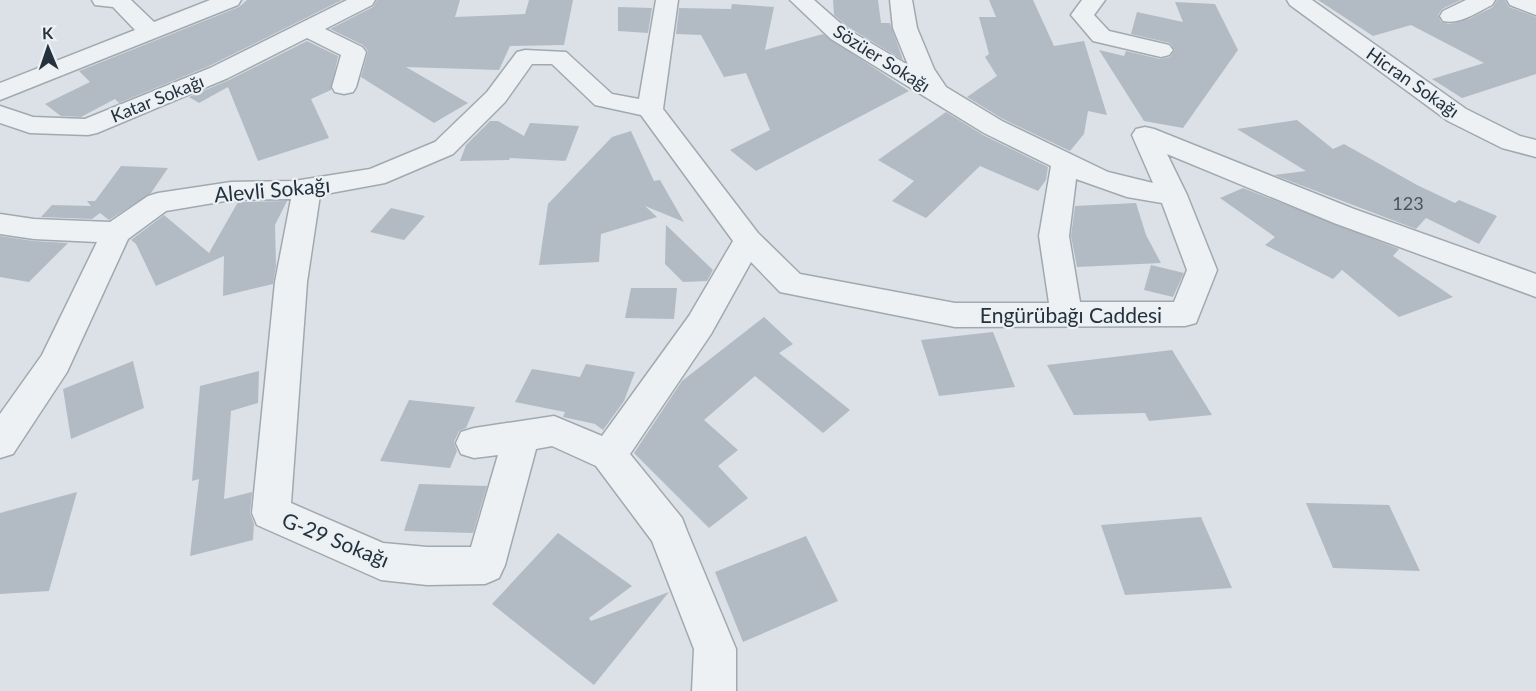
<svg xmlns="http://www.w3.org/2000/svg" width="1536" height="691" font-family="Lato,sans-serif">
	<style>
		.building { fill: #b2bbc3 }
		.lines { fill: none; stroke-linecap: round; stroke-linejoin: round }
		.minor-casing { stroke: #a1a9b0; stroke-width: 3 }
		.minor { fill: #eef1f4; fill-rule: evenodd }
		.labels { text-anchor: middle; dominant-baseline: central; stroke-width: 4.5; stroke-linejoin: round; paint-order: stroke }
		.far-street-label { font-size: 18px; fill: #25313c; stroke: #eaf0f4 }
		.number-label { font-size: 18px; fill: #48545e }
		.street-label { font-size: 21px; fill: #25313c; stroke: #eaf0f4 }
	</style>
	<rect width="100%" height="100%" fill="#dbe1e6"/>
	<path class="building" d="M247,0H342L209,66L119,103L115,99L81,117L61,116L45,104L90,82L79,71L239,7Z
		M377,0H460L455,17L525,14L529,0H573L564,45L510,46L499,70L406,67L468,103L434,123L361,77L368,51L363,45L330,29L373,7Z
		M833,0H878L881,23H890L903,60L848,27L834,15Z
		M989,0H1033L1054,46L1084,41L1107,115L1088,111L1084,134L1070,151L1003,119L967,97L997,76L985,57L989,54L979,17H996Z
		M1318,0H1461L1442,9L1438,15L1441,22L1449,24L1469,19L1493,7L1497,0H1505L1509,7L1536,17V74L1462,98L1432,79L1484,63L1411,25L1373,36Z
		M1175,2L1215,4L1238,50L1183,128L1144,121L1099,50L1124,56L1126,51L1160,59L1170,57L1175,50L1170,43L1131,34L1137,12L1183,22Z
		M732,4L774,7L765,50L823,34L909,91L756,171L730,150L770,130L746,73L724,77L701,35L676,34L679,8L731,9Z
		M618,7L652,8L648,33L618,31Z
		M307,41L338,56L331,90L311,99L329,138L258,161L228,87L199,103L189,97L229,80Z
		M946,112L983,135L1048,167L1046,180L1038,191L980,166L926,218L892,201L914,181L878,160Z
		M1297,120L1333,149L1344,144L1417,185L1455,203L1459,200L1497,216L1479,244L1426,218L1416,229L1274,175L1306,171L1237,129Z
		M490,121H498L524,136L530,123L579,126L566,160H564L567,161L510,158L509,160L460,161L466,145Z
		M631,131L654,181L660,180L684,222L645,206L657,217L601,234L599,262L539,265L548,204L612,137Z
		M121,166L168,168L151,193L109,220L100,213L92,219L41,217L52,205L91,206L87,201H95Z
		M1243,188L1399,249L1393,256L1453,297L1399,317L1342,270L1333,279L1265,245L1275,237L1220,198Z
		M287,201L275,225L276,266L273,284L223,296L224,256L156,286L136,244L131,240L164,215L209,253L238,202Z
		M1136,203L1146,235L1161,263L1077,267L1071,236L1075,206Z
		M391,208L425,216L404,240L370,232Z
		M666,225L713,270L707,281L683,282L665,264Z
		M0,236L34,241L68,243L29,282L0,277Z
		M1151,265L1184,273L1173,297L1144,290Z
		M631,288H677L674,319L625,318Z
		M764,317L793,344L779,353L850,410L823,433L755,376L704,420L738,450L718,466L748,498L709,528L634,453L682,381Z
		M993,332L1015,387L939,396L921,340Z
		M1172,350L1212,415L1149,421L1145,413L1074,415L1047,365Z
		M133,361L144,408L71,439L63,389Z
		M586,364L635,372L624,401L603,430L595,424L563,417L565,412L515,402L532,369L580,377Z
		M259,371L258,403L231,411L224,499L252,492L250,513L254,524L253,540L190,556L199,479L192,481L200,386Z
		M409,400L475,407L466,428L459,431L454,442L457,451L450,468L380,461Z
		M419,484L487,486L473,533L404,531Z
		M77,492L49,591L0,594V513Z
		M1306,503L1389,505L1420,571L1333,568Z
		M1201,517L1232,588L1125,595L1101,525Z
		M558,533L632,586L589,618L591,621L669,592L594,685L492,604Z
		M806,536L838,601L743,642L715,572Z"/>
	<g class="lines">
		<defs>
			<path id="minor" d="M92,0H131L154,22L210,0H241L238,5L0,100V83L135,30L113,7L95,5Z
				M347,0H375L372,5L325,29L362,47L366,52L356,87L353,92L344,94L335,92L332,87L341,55L307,38L228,78L97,133L88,135L30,133L0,123V106L33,117L85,119L210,68Z
				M656,0H678L663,109L758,233L800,274L955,303H1049L1039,236L1051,166L984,133L831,39L790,0H814L847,29L908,65L893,28L890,0H912L917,28L934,69L946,87L1002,121L1108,172L1153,183L1132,135L1136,129L1145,127L1154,129L1354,209L1536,274V297L1334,223L1167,154L1187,195L1217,270L1196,323L1185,326L955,327L780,292L751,262L711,334L630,454L682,518L687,531L736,649V691H692L694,649L652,541L596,466L552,446L536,449L505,565L499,578L485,584L427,585L381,580L257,525L252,513L275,282L291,199L231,200L166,211L128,239L67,372L13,454L0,458V414L42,355L97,242L34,239L0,234V214L34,219L110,222L148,196L158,193L231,182L294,181L370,169L435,142L487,92L517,52L525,50L566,52L612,94L639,99ZM532,64H552L595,105L641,115L733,241L689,316L602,436L554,416L474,428L461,432L456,443L461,454L474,458L498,455L471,547H427L383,543L291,503L307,282L320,195L385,183L453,154L505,102ZM1076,179L1127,197L1162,203L1187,270L1174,302H1080L1069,236Z
				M1082,0H1105L1094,15L1109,31L1169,45L1173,50L1169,55L1161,57L1093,41L1071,15Z
				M1287,0H1312L1466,109L1520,136L1536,140V157L1502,148L1448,121L1290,5Z
				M1466,0H1495L1492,5C1477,12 1460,25 1443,21L1440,16L1443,11Z
				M1507,0H1536V15L1510,5Z"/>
		</defs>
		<use href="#minor" class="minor-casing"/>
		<use href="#minor" class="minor"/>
	</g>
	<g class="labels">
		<g class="far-street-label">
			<text transform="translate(882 58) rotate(32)">Sözüer Sokağı</text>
			<text transform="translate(1413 82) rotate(35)">Hicran Sokağı</text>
			<text transform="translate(157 98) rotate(-22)">Katar Sokağı</text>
		</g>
		<g class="number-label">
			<text x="1408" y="203">123</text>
		</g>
		<g class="street-label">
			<text transform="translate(272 189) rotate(-5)">Alevli Sokağı</text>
			<text x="1071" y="314">Engürübağı Caddesi</text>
			<text transform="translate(336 539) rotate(22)">G-29 Sokağı</text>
		</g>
	</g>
	<g transform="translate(48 48) rotate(358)" stroke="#eaf0f4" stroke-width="4.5" paint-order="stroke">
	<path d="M0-4.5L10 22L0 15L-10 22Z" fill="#25313c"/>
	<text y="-9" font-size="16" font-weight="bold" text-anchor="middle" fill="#25313c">K</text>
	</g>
</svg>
